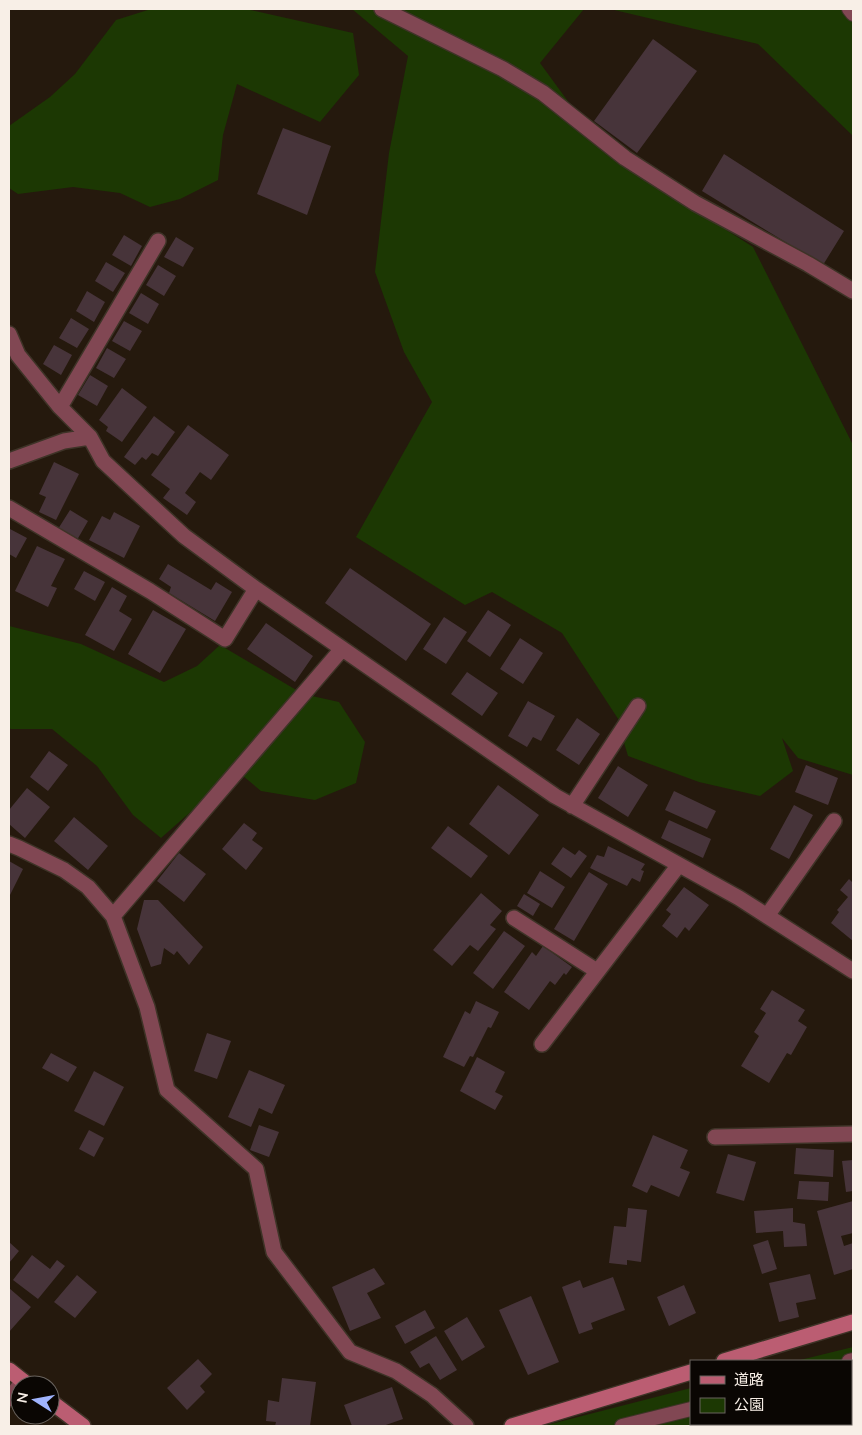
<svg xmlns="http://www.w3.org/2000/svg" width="862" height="1435" font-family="Mulish,'Noto Sans JP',sans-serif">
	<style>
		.green { fill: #1c3803 }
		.building { fill: #47343a }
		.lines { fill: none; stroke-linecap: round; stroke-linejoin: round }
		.lane-casing { stroke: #3e3327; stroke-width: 16 }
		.street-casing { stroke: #3e3327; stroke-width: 18 }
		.secondary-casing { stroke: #3e3327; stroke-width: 18 }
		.lane { stroke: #814753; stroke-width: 14 }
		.street { stroke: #814753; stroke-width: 15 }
		.secondary { stroke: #bb5d72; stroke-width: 15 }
	</style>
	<rect width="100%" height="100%" fill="#25190d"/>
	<path class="green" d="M151,9H246L353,33L359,75L320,122L237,84L223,135L218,180L180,199L150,207L120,193L73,187L18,194L9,188V126L50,97L75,74L116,20Z
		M352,9H584L540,63L605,152L753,247L853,445V775L798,758L782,738L793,771L760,796L699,782L628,756L622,736L626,731L562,633L492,592L465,605L356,537L432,402L404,352L375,272L389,153L408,56Z
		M610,9H853V136L758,44Z
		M9,626L81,644L164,682L197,666L220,645L303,694L339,702L365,742L356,783L315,800L261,791L237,771L161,838L133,815L97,766L52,729H11L9,728Z
		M853,1347V1426H543L691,1388V1424H851V1361H796Z"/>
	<path class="building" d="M653,39L697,71L637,153L594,121Z
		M283,128L331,146L307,215L257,194Z
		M724,154L844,231L823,265L702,191Z
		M124,235L142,246L131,266L112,255Z
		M176,237L194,248L183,267L164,257Z
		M106,262L125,273L113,292L95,281Z
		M158,265L176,276L164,296L146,285Z
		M87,291L105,302L94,322L76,311Z
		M141,293L159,304L148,324L129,313Z
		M71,318L89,329L77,348L59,338Z
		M124,321L142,331L130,351L112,341Z
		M54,345L72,355L61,375L43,364Z
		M107,348L126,359L114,378L96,368Z
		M90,375L108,386L97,406L78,395Z
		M122,388L147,407L122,442L106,431L108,427L99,420Z
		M154,416L175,432L158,456L152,453L146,460L142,457L135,465L124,457Z
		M188,425L229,455L211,480L200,472L185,493L196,502L187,515L163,498L170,489L151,475Z
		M54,462L79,474L56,520L39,512L46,497L39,494Z
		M70,510L88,521L77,540L58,529Z
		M114,512L140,526L124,558L89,540L102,516L110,520Z
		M10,529L27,538L16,558L9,554V532Z
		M37,546L65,559L51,586L57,588L48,607L15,591Z
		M168,564L211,590L216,582L232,592L215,621L169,593L171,587L159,579Z
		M350,568L431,624L406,661L325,603Z
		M84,571L105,582L95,601L74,589Z
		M112,587L127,596L119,611L132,619L114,651L85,635Z
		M153,610L186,629L160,673L128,654Z
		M488,610L511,625L490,657L467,641Z
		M444,617L467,632L446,664L423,649Z
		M266,623L313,656L295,682L247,649Z
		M520,638L543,653L523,684L500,669Z
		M467,672L498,693L482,716L451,694Z
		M528,701L555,716L541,741L533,737L527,747L508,736Z
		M577,718L600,734L579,765L556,750Z
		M49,751L68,765L48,791L30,777Z
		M806,765L838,778L828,805L795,792Z
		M618,766L648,785L628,817L598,798Z
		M498,785L539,815L509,855L469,824Z
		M27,788L50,807L25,838L9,824V810Z
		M674,791L716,811L707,829L665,810Z
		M794,805L813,815L789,859L770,849Z
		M74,817L108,846L88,870L54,841Z
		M669,820L711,839L703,858L661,838Z
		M244,823L257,833L252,840L263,848L246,870L222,849Z
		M448,826L488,856L471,878L431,848Z
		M608,846L645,864L641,870L644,871L640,882L632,878L627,886L590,868L597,855L604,857Z
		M563,847L575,855L579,850L587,856L571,878L551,864Z
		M179,853L206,874L184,902L157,881Z
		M9,861L23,869L9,897Z
		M540,871L565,887L552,908L527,893Z
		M589,872L608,884L574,941L554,929Z
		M849,879L853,883V941L831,923L839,912L837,910L848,897L840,890Z
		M684,887L709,905L689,931L685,927L677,938L662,926L671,914L666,910Z
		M481,893L502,911L490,925L496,929L478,951L470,945L452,966L433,950Z
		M524,894L540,904L533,916L517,906Z
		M144,900H158L203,947L189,965L177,951L174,955L164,948L161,964L151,967L137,929Z
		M504,931L525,946L493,989L473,973Z
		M543,946L572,967L566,975L564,973L555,985L550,981L529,1010L504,992L532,952L536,956Z
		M772,990L805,1010L798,1021L807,1027L791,1055L787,1053L769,1083L741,1066L759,1036L754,1032L766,1013L760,1009Z
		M476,1001L499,1012L491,1028L488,1027L473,1057L470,1056L464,1067L443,1057L465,1011L470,1014Z
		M207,1033L231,1041L217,1079L194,1071Z
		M51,1053L77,1067L68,1082L42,1068Z
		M477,1057L505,1072L495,1092L503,1096L495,1110L460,1091Z
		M249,1070L285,1085L272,1114L259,1108L251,1127L228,1117Z
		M94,1071L124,1087L104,1126L74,1111Z
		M259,1125L279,1132L269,1157L250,1150Z
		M89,1130L104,1138L94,1157L79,1149Z
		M653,1135L688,1150L680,1168L690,1172L679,1197L651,1185L647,1193L632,1186Z
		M796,1148L834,1150L833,1177L794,1174Z
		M728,1154L756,1162L744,1201L716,1193Z
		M853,1160V1191L846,1192L842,1161Z
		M799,1181L829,1182L828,1201L797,1199Z
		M853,1201V1233L841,1236L844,1246L853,1243V1269L834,1275L817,1211Z
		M628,1208L647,1210L641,1262L627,1260V1265L609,1263L614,1226L626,1227Z
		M793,1208V1222L805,1224L807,1246L784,1247L783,1231L756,1233L754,1211Z
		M768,1240L777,1269L762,1274L753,1245Z
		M9,1242L19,1251L9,1263Z
		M32,1255L50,1269L57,1260L65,1266L38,1299L13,1280Z
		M374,1268L385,1284L367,1293L381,1318L350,1331L332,1287Z
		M810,1274L816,1299L796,1303L799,1317L779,1322L769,1283Z
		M77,1275L97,1292L75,1318L54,1302Z
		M613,1277L625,1310L591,1323L593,1329L579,1334L562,1287L580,1280L583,1288Z
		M684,1285L696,1313L669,1326L657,1297Z
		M9,1288L31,1307L9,1332Z
		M531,1296L559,1362L528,1375L499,1310Z
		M425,1310L435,1328L405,1344L395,1326Z
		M467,1317L485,1347L462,1361L444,1331Z
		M436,1336L457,1370L440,1380L429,1363L420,1368L410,1352Z
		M198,1359L212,1374L200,1386L205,1392L187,1410L167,1388Z
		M282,1378L316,1382L310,1426H275L276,1422L266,1421L268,1400L279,1402Z
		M392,1387L403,1419L383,1426H352L344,1405Z"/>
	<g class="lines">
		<defs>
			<path id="lane" d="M849,9L853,14
				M849,1361L853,1360
				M851,1414L853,1410
				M622,1426L691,1409
				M843,1426L845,1424"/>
			<path id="street" d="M382,9L503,69L543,93L625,158L695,203L808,264L853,291
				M9,334L18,355L60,407L90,437
				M60,407L158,241
				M9,461L64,441L90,437L103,461L184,536L256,589L555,796L739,898L853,971
				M9,508L150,591L225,639L256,589
				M572,806L638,706
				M9,844L19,848L64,870L88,887L113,916L147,1007L167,1090L256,1169L274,1252L350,1352L396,1371L432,1395L466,1426
				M113,916L342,649
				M767,916L834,821
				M514,918L597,971
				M542,1044L678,866
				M715,1137L853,1134
				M9,1399L23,1381"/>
			<path id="secondary" d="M724,1361L853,1322
				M9,1370L28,1385
				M50,1401L83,1426
				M512,1426L691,1372"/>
		</defs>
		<use href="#lane" class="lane-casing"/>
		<use href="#street" class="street-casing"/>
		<use href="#secondary" class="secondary-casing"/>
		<use href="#lane" class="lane"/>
		<use href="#street" class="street"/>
		<use href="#secondary" class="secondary"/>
	</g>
	<rect width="862" height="1435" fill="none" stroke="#f8efe7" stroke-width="20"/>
	<rect x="690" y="1360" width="162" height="65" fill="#0a0603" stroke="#69635e"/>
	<rect x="700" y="1376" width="25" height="8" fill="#bb5d72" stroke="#69635e"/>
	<text x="734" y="1385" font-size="15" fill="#f8efe7">道路</text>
	<rect x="700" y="1398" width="25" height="15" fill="#1c3803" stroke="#69635e"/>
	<text x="734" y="1410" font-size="15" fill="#f8efe7">公園</text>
	<g transform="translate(35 1400) rotate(281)"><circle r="24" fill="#0a0603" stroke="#69635e"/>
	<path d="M0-4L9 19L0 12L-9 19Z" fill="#9fb3fd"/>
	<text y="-8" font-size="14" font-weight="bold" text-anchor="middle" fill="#f8efe7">N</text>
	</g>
</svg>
